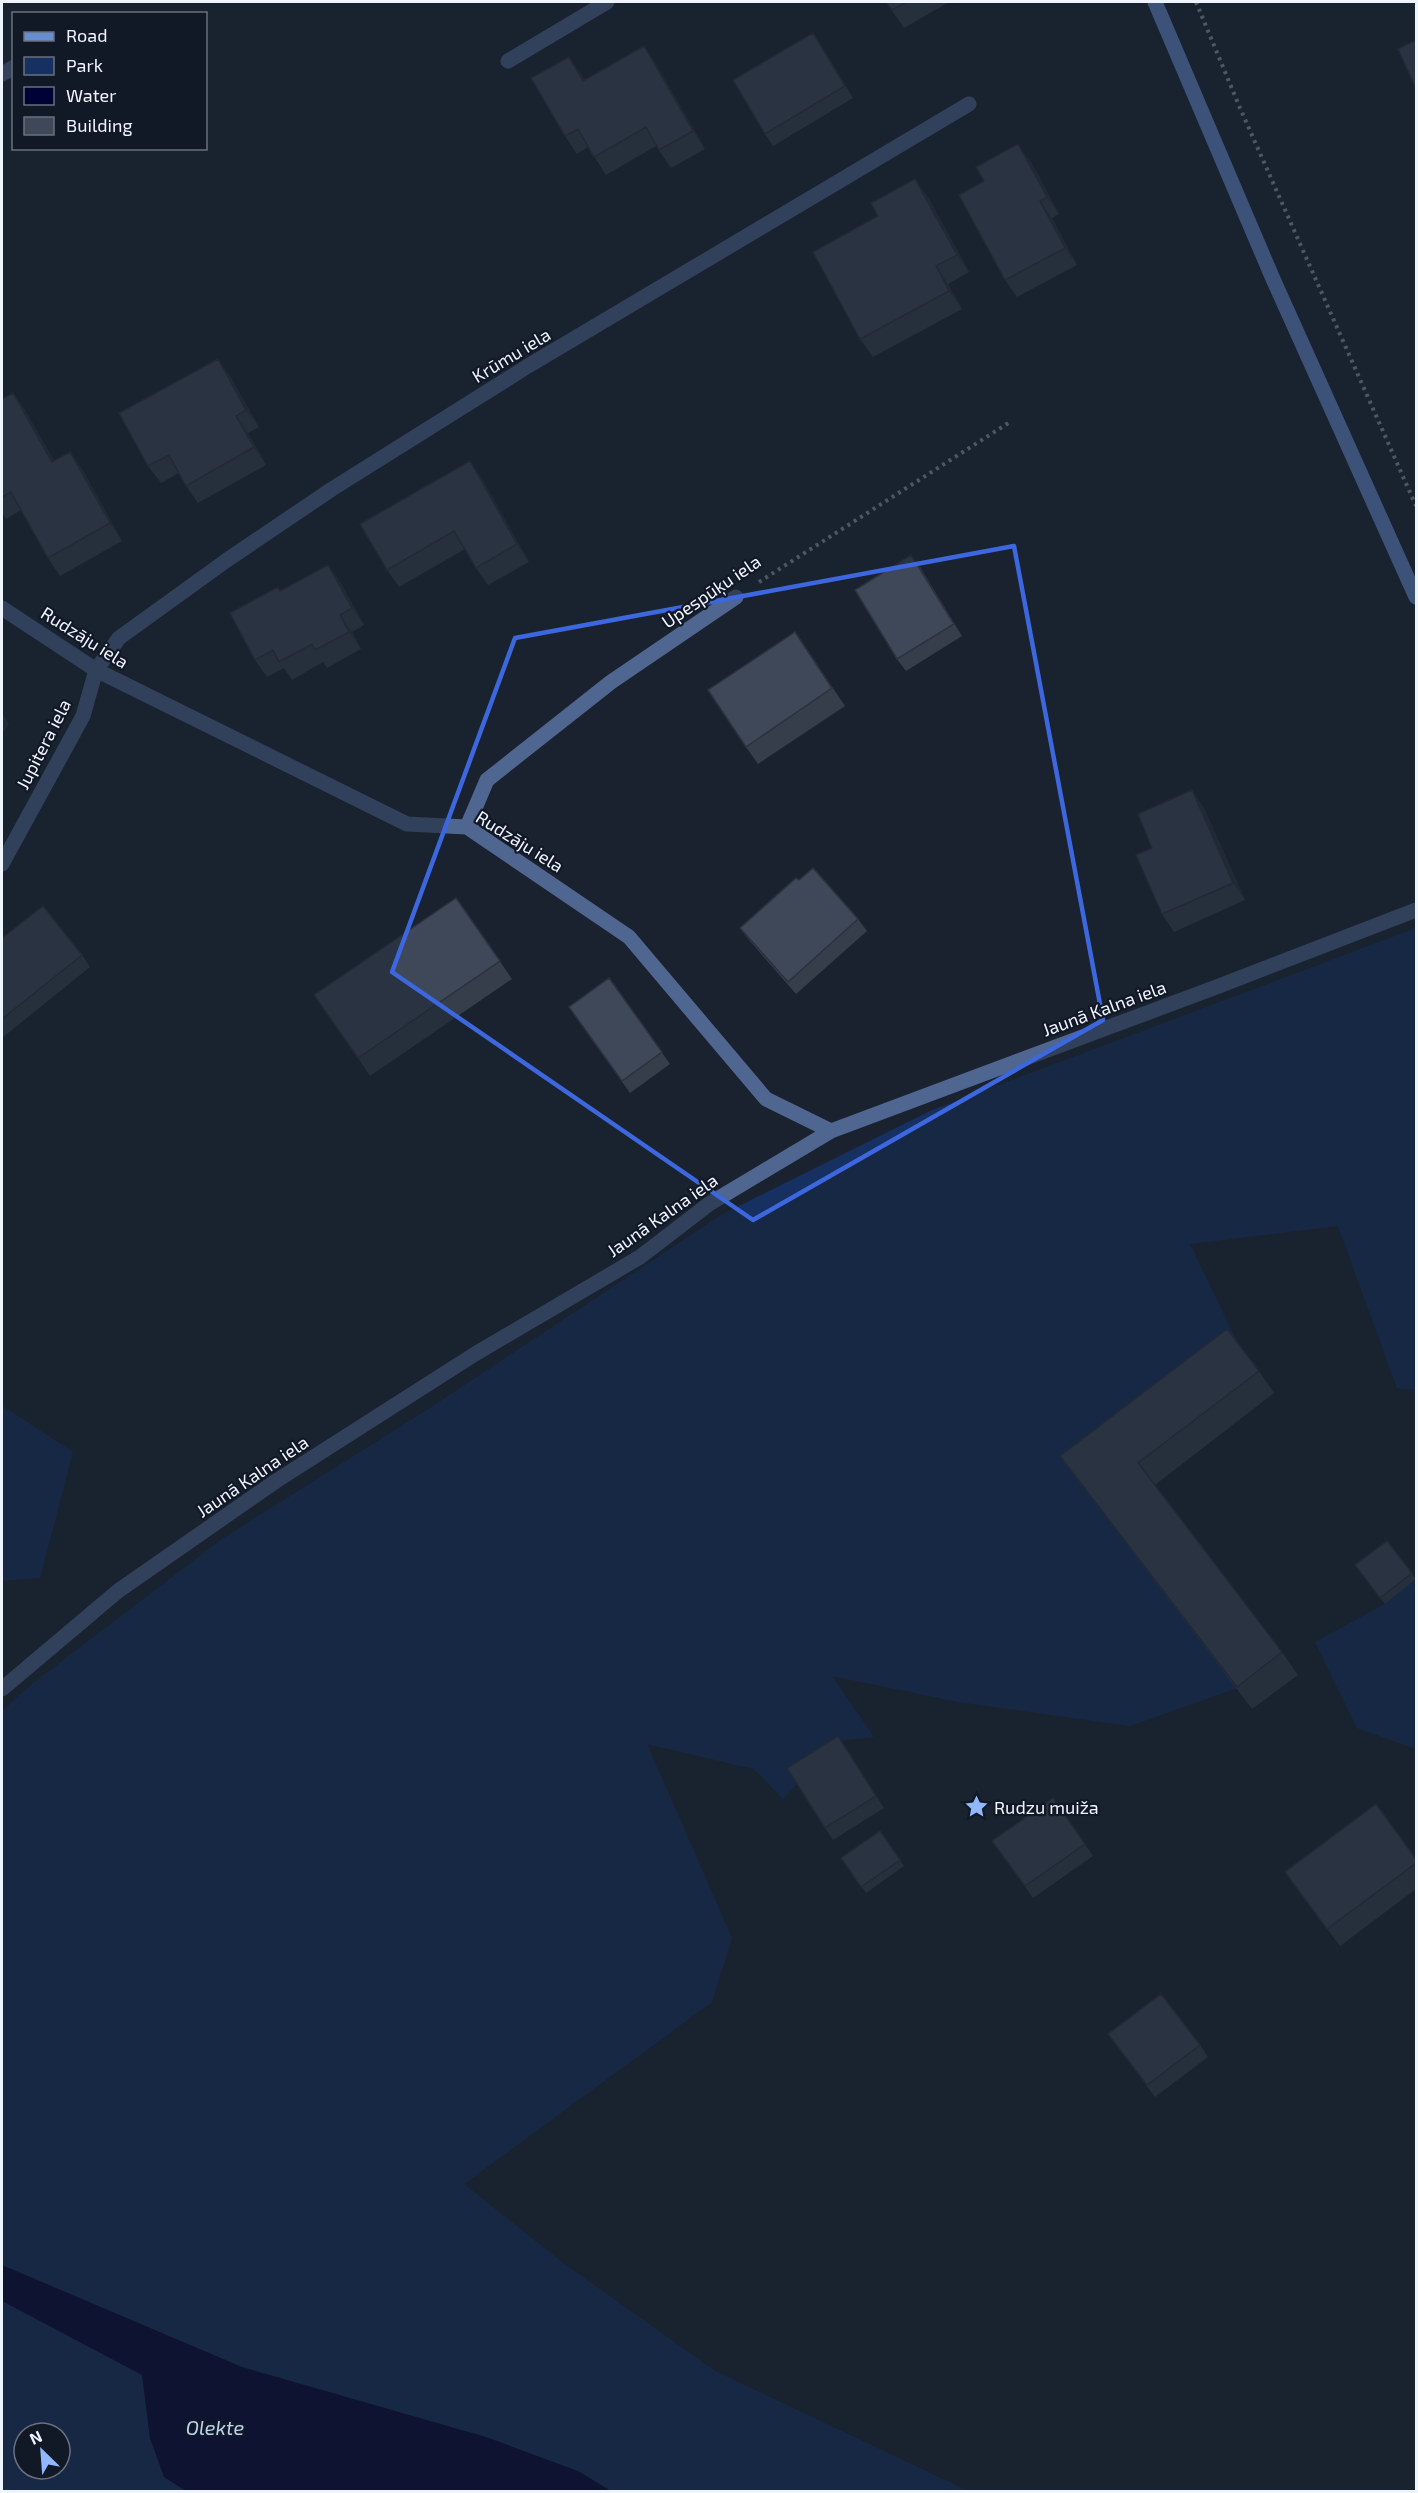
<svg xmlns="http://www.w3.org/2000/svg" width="1418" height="2493" font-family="'Exo 2',sans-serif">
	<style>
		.green { fill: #163061; fill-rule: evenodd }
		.water { fill: #000236 }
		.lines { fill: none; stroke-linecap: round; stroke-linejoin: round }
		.path { stroke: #8e95a1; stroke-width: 4; stroke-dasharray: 3 4.5; stroke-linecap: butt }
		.street { stroke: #4f6690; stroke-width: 15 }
		.secondary { stroke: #678cd0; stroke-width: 15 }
		.wall { fill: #363e4c }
		.shaded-wall { fill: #2c323e }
		.building { fill: #3f4858; stroke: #2c323e; stroke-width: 1.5 }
		.marked { fill: none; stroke: #3c67de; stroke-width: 4.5; stroke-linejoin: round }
		.labels { text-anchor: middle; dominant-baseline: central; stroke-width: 4.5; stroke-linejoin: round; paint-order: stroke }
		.street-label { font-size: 18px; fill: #eff5ff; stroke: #111826 }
		.poi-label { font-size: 18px; fill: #eff5ff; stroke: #111826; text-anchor: start }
		.water-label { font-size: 20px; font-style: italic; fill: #bcd0f2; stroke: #111826 }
	</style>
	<rect width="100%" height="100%" fill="#1a2230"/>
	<path class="green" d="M1416,928V1390L1397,1388L1338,1226L1190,1244L1242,1352L1076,1478L1237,1688L1130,1726L958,1702L832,1676L874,1737L837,1741L783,1799L754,1769L647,1744L732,1938L712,2002L464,2184L563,2263L715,2371L968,2491H611L578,2471L486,2437L242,2367L2,2265V1711L32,1684L222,1539L430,1408L721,1215L930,1111Z
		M4,1407L73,1452L40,1578L2,1581V1408Z
		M1416,1579V1749L1357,1728L1315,1642L1385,1604Z
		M2,2301L142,2375L150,2438L164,2477L186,2491H2ZM24,2433H60V2469H24Z"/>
	<path class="water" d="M2,2265L242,2367L486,2437L578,2471L611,2491H186L164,2477L150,2438L142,2375L2,2301Z"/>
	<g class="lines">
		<path class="path" d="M1196,2L1240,108L1416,506
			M759,582L1010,422"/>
		<path class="street" d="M508,61L607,2
			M2,74L14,67
			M2,608L96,670L407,824L467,827L629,937L766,1099L831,1131
			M467,827L487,780L611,682L736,597
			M2,864L83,716L96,670L119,638L227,560L332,489L528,366L969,104
			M2,1689L118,1591L276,1481L475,1354L640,1257L709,1204L831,1131L1219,986L1416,910"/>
		<path class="secondary" d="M1155,2L1273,279L1416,597"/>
	</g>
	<path class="wall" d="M886,2H949L904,28Z
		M813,33L821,45L853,98L773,146L765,134Z
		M644,46L656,64L705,149L671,168L656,146L606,175L588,147L577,154L565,136L581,74L584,80Z
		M1031,162L1059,214L1052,218L1077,265L1017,297L1005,280L984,181Z
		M928,197L969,272L948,284L962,309L873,357L860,339Z
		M230,376L259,427L248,433L266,465L198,503L186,486L179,473L161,483L148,466Z
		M13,393L25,410L54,461L82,469L122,541L60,576L48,558L21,510L6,519L2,512V399Z
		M482,479L529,562L488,585L476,568L465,549L399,587L387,570Z
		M328,565L340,582L364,625L352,632L361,649L327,668L323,662L292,680L284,668L267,677L255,660L281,591Z
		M920,567L962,636L906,671L897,659Z
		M795,632L845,706L758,764L746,747Z
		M1204,808L1245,900L1174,932L1162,914L1152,848Z
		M456,898L512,979L370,1076L358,1058Z
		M858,919L867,931L796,994L749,940L740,928Z
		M2,938L82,955L90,967L2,1038Z
		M609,978L670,1064L630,1093L569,1007Z
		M1259,1371L1274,1393L1155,1485L1282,1652L1298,1675L1252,1709L1076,1478L1060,1456Z
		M1387,1541L1416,1579L1385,1604L1355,1565Z
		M838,1736L884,1808L833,1840L825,1828Z
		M1053,1798L1093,1856L1033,1898L992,1841Z
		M880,1831L904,1866L866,1893L841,1858Z
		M1416,1859V1889L1340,1946L1285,1872Z
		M1108,2034L1200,2045L1208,2057L1155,2097Z"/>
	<path class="shaded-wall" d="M813,33L821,45L853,98L845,86Z
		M644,46L656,64L705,149L693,131Z
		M569,57L581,74L595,99L583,81Z
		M1018,144L1031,162L1059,214L1047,197Z
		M915,179L928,197L969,272L957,255Z
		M1040,201L1052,218L1077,265L1065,248Z
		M936,266L948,284L962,309L949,291Z
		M218,359L230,376L259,427L246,410Z
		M13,393L25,410L64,479L52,462Z
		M236,416L248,433L266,465L254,447Z
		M70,452L82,469L122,541L110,523Z
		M470,461L482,479L529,562L517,544Z
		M911,555L920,567L962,636L954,624Z
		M328,565L340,582L364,625L352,608Z
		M340,615L352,632L361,649L349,632Z
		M2,713L9,724L2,734Z
		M1192,790L1204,808L1245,900L1233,883Z
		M838,1736L846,1748L884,1808L876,1796Z"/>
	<path class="building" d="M886,2H907L892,10Z
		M813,33L845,86L765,134L733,80Z
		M1416,40V89L1398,49Z
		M644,46L693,131L659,150L646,127L594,157L578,129L565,136L531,78L569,57L583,81Z
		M1018,144L1047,197L1040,201L1065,248L1005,280L959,195L984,181L976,167Z
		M915,179L957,255L936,266L949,291L860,339L813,252L878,216L871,203Z
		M218,359L246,410L236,416L254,447L186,486L169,455L148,466L119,413Z
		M13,393L52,462L70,452L110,523L48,558L11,492L2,497V399Z
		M470,461L517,544L476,568L454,531L387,570L360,524Z
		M911,555L954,624L897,659L855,590Z
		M328,565L352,608L340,615L349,632L315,650L312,644L279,662L273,650L255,660L230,613L278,587L280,591Z
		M795,632L832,688L746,747L708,690Z
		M1192,790L1233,883L1162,914L1136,855L1152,848L1138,814Z
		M813,868L858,919L788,982L740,928L796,878L799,880Z
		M456,898L500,961L358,1058L314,995Z
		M43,906L82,955L2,1019V938Z
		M609,978L662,1052L622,1081L569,1007Z
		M1227,1329L1259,1371L1138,1463L1282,1652L1237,1687L1060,1456Z
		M1387,1541L1412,1573L1380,1598L1355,1565Z
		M838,1736L876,1796L825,1828L787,1768Z
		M1053,1798L1085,1844L1025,1886L992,1841Z
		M1376,1804L1416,1859V1863L1327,1929L1285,1872Z
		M880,1831L900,1860L861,1887L841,1858Z
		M1161,1994L1200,2045L1147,2085L1108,2034Z"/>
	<path d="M0 0H1418V2493H0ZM1014,546L1103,1020L753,1220L392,972L515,638Z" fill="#1a2230" fill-opacity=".55" fill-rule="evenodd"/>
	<path class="marked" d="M1014,546L1103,1020L753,1220L392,972L515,638Z"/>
	<defs>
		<symbol id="sight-bare" viewBox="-9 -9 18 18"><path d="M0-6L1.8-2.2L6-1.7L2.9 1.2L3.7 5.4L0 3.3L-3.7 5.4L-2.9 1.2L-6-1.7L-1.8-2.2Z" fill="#91b8fd" stroke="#111826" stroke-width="2.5" paint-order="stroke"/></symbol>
	</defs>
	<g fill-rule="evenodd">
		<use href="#sight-bare" x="960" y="1790" width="33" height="33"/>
	</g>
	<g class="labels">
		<g class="street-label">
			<text transform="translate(511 355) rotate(-31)">Krūmu iela</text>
			<text transform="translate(711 591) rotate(-34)">Upespūķu iela</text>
			<text transform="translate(85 637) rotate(32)">Rudzāju iela</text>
			<text transform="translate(43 744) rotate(-63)">Jupitera iela</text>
			<text transform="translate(520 841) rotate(32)">Rudzāju iela</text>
			<text transform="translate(1104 1008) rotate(-20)">Jaunā Kalna iela</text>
			<text transform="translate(662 1215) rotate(-35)">Jaunā Kalna iela</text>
			<text transform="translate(252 1476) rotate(-34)">Jaunā Kalna iela</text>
		</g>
		<g class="poi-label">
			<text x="994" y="1807">Rudzu muiža</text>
		</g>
		<g class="water-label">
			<text x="215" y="2427">Olekte</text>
		</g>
	</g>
	<rect width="1418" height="2493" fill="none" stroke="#eff5ff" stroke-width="6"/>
	<rect x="12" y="12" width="195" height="138" fill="#111826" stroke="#6a707d" stroke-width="1.5"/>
	<rect x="24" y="32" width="30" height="9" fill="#678cd0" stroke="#6a707d" stroke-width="1.5"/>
	<text x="66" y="42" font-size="18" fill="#eff5ff">Road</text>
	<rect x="24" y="57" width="30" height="18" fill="#163061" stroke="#6a707d" stroke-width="1.5"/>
	<text x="66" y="72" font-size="18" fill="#eff5ff">Park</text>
	<rect x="24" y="87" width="30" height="18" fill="#000236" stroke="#6a707d" stroke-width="1.5"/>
	<text x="66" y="102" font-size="18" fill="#eff5ff">Water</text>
	<rect x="24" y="117" width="30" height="18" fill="#3f4858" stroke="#6a707d" stroke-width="1.5"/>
	<text x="66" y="132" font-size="18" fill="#eff5ff">Building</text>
	<g transform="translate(42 2451) rotate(335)"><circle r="28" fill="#111826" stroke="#6a707d" stroke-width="1.5"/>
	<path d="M0-4.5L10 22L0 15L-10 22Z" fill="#91b8fd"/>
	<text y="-9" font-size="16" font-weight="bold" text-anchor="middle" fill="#eff5ff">N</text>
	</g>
</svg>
